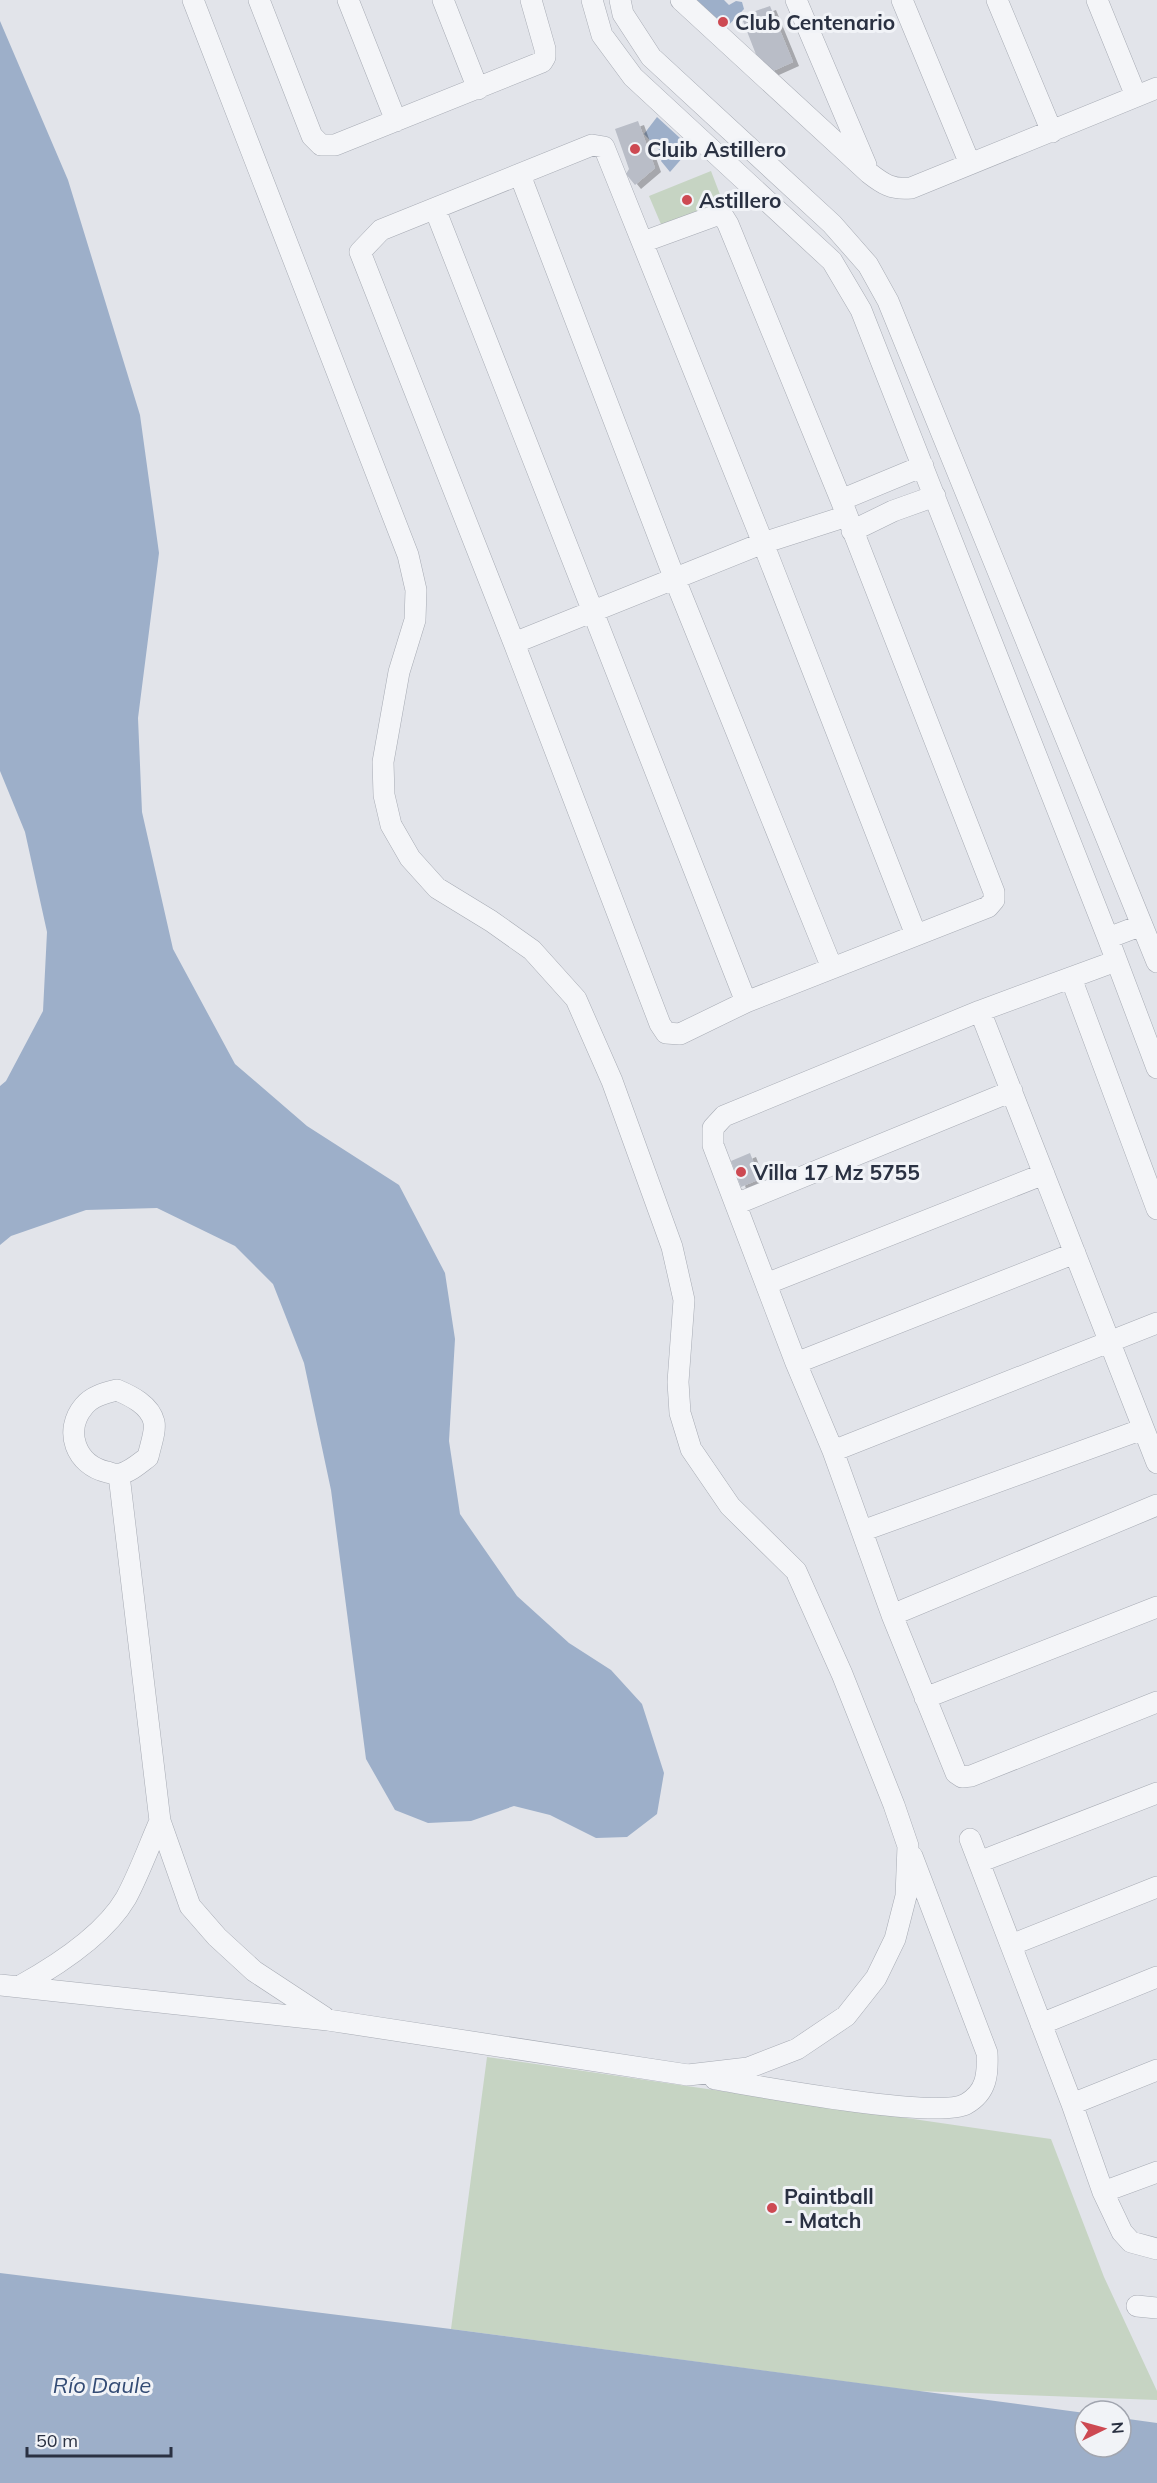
<svg xmlns="http://www.w3.org/2000/svg" width="1157" height="2483" font-family="Mulish,sans-serif">
	<style>
		.green { fill: #c6d4c3 }
		.water { fill: #9dafc9 }
		.building { fill: #b9bdc7; filter: url(#shadow) }
		.lines { fill: none; stroke-linecap: round; stroke-linejoin: round }
		.minor-casing { stroke: #a7abb4; stroke-width: 22 }
		.minor { stroke: #f4f5f8; stroke-width: 21 }
		.poi-dot { fill: #cd4952; stroke: #f1f3f7; stroke-width: 2 }
		.labels { text-anchor: middle; dominant-baseline: central; stroke-width: 6; stroke-linejoin: round; paint-order: stroke }
		.poi-label { font-size: 21px; font-weight: bold; fill: #2a3142; stroke: #f1f3f7; text-anchor: start }
		.water-label { font-size: 22px; font-style: italic; fill: #344c75; stroke: #f1f3f7 }
	</style>
	<defs>
		<filter id="shadow"><feDropShadow dx="6" dy="4" stdDeviation="0" flood-color="#0004"/></filter>
	</defs>
	<rect width="100%" height="100%" fill="#e2e4ea"/>
	<path class="green" d="M711,171L724,205L663,229L649,196Z
		M487,2057L1051,2139L1104,2277L1157,2391V2400L916,2391L451,2329Z"/>
	<path class="water" d="M691,0H724L729,5L736,1L742,2L744,9L724,30Z
		M0,21L68,180L140,415L159,553L138,718L142,812L173,949L235,1064L307,1126L399,1185L445,1273L455,1339L449,1441L460,1514L517,1596L569,1643L611,1670L642,1704L664,1773L657,1814L627,1837L596,1838L550,1815L514,1806L471,1821L428,1823L395,1810L366,1759L331,1490L304,1363L273,1284L235,1246L157,1208L86,1210L11,1236L0,1245V1086L6,1081L43,1011L47,932L25,832L0,771Z
		M657,117L691,148L670,172L661,161L664,155L644,134Z
		M0,2273L451,2329L1085,2413V2447H1121V2418L1157,2423V2483H0Z"/>
	<path class="building" d="M770,6L793,62L764,75L741,16Z
		M638,121L655,168L635,185L626,174L629,169L615,129Z
		M750,1153L760,1179L741,1187L731,1161Z"/>
	<g class="lines">
		<defs>
			<path id="minor" d="M259,0L312,136L321,145H335L542,62L545,57V49L531,0
				M348,0L396,121
				M443,0L478,89
				M592,0L602,35L633,77L832,261L861,310L1108,938L1157,1068
				M620,0L623,14L651,57L832,224L868,265L888,301L1157,962
				M681,0L869,173C883,184 892,190 911,188L1157,88
				M796,0L866,165
				M902,0L970,164
				M997,0L1052,132
				M1097,0L1136,96
				M520,175L674,577L832,968
				M435,209L746,1002
				M643,242L717,215L723,216L728,224L841,500L994,892V900L988,907L746,1002L680,1034L666,1033L660,1024L514,643L360,252L381,230L592,145L604,147L763,543L916,935
				M841,500L923,466
				M852,531L893,511L935,496
				M514,643L763,543L847,516
				M1108,938L1142,925
				M1116,961L980,1011L724,1116L713,1128V1145L796,1363L833,1451L892,1615L956,1773L962,1777L971,1776L1157,1702
				M1071,978L1157,1209
				M980,1011L1157,1463
				M736,1204L1012,1091
				M766,1284L1044,1174
				M796,1363L1075,1253
				M117,1390C131,1396 150,1405 154,1422C156,1431 150,1447 148,1457C140,1463 130,1472 120,1474C116,1475 111,1473 107,1472C76,1465 63,1431 84,1406C92,1396 105,1393 117,1390Z
				M833,1451L1157,1323
				M119,1475L160,1821L190,1906L217,1937L254,1971L324,2017
				M862,1531L1143,1429
				M892,1615L1157,1505
				M925,1698L1157,1607
				M970,1839L1072,2104L1103,2192L1122,2232L1131,2242L1157,2249
				M979,1862L1157,1793
				M1011,1945L1157,1887
				M0,1985L328,2020L688,2075L748,2068L797,2049L846,2016L876,1978L895,1939L906,1896L908,1846L894,1805L842,1674L796,1571L730,1506L691,1449L680,1413L678,1382L684,1300L672,1247L612,1081L576,999L532,950L491,921L437,888L410,858L391,825L384,795L383,762L399,672L415,620L416,590L408,555L193,0
				M20,1986C56,1966 105,1934 126,1898C139,1874 149,1846 160,1821
				M1041,2024L1157,1977
				M715,2079C758,2086 936,2120 966,2104C987,2092 988,2074 987,2053L912,1856
				M1072,2104L1157,2070
				M1103,2192L1157,2172
				M1137,2306L1157,2308"/>
		</defs>
		<use href="#minor" class="minor-casing"/>
		<use href="#minor" class="minor"/>
	</g>
	<g class="poi-dot">
		<circle cx="723" cy="22" r="6"/>
		<circle cx="635" cy="149" r="6"/>
		<circle cx="687" cy="200" r="6"/>
		<circle cx="741" cy="1172" r="6"/>
		<circle cx="772" cy="2208" r="6"/>
	</g>
	<g class="labels">
		<g class="poi-label">
			<text x="735" y="22">Club Centenario</text>
			<text x="647" y="149">Cluib Astillero</text>
			<text x="699" y="200">Astillero</text>
			<text x="753" y="1172">Villa 17 Mz 5755</text>
			<text x="784" y="2196">Paintball<tspan x="784" dy="24">- Match</tspan></text>
		</g>
		<g class="water-label">
			<text x="102" y="2385">Río Daule</text>
		</g>
	</g>
	<g transform="translate(1103 2429) rotate(85)"><circle r="28" fill="#f1f3f7" stroke="#a1a5af" stroke-width="1.5"/>
	<path d="M0-4.5L10 22L0 15L-10 22Z" fill="#cd4952"/>
	<text y="-9" font-size="16" font-weight="bold" text-anchor="middle" fill="#2a3142">N</text>
	</g>
	<path d="M27 2447v9h144v-9" fill="none" stroke="#2a3142" stroke-width="3"/>
	<text x="36" y="2447" font-size="18" fill="#2a3142" stroke="#f1f3f7" stroke-width="4.5" paint-order="stroke">50 m</text>
</svg>
